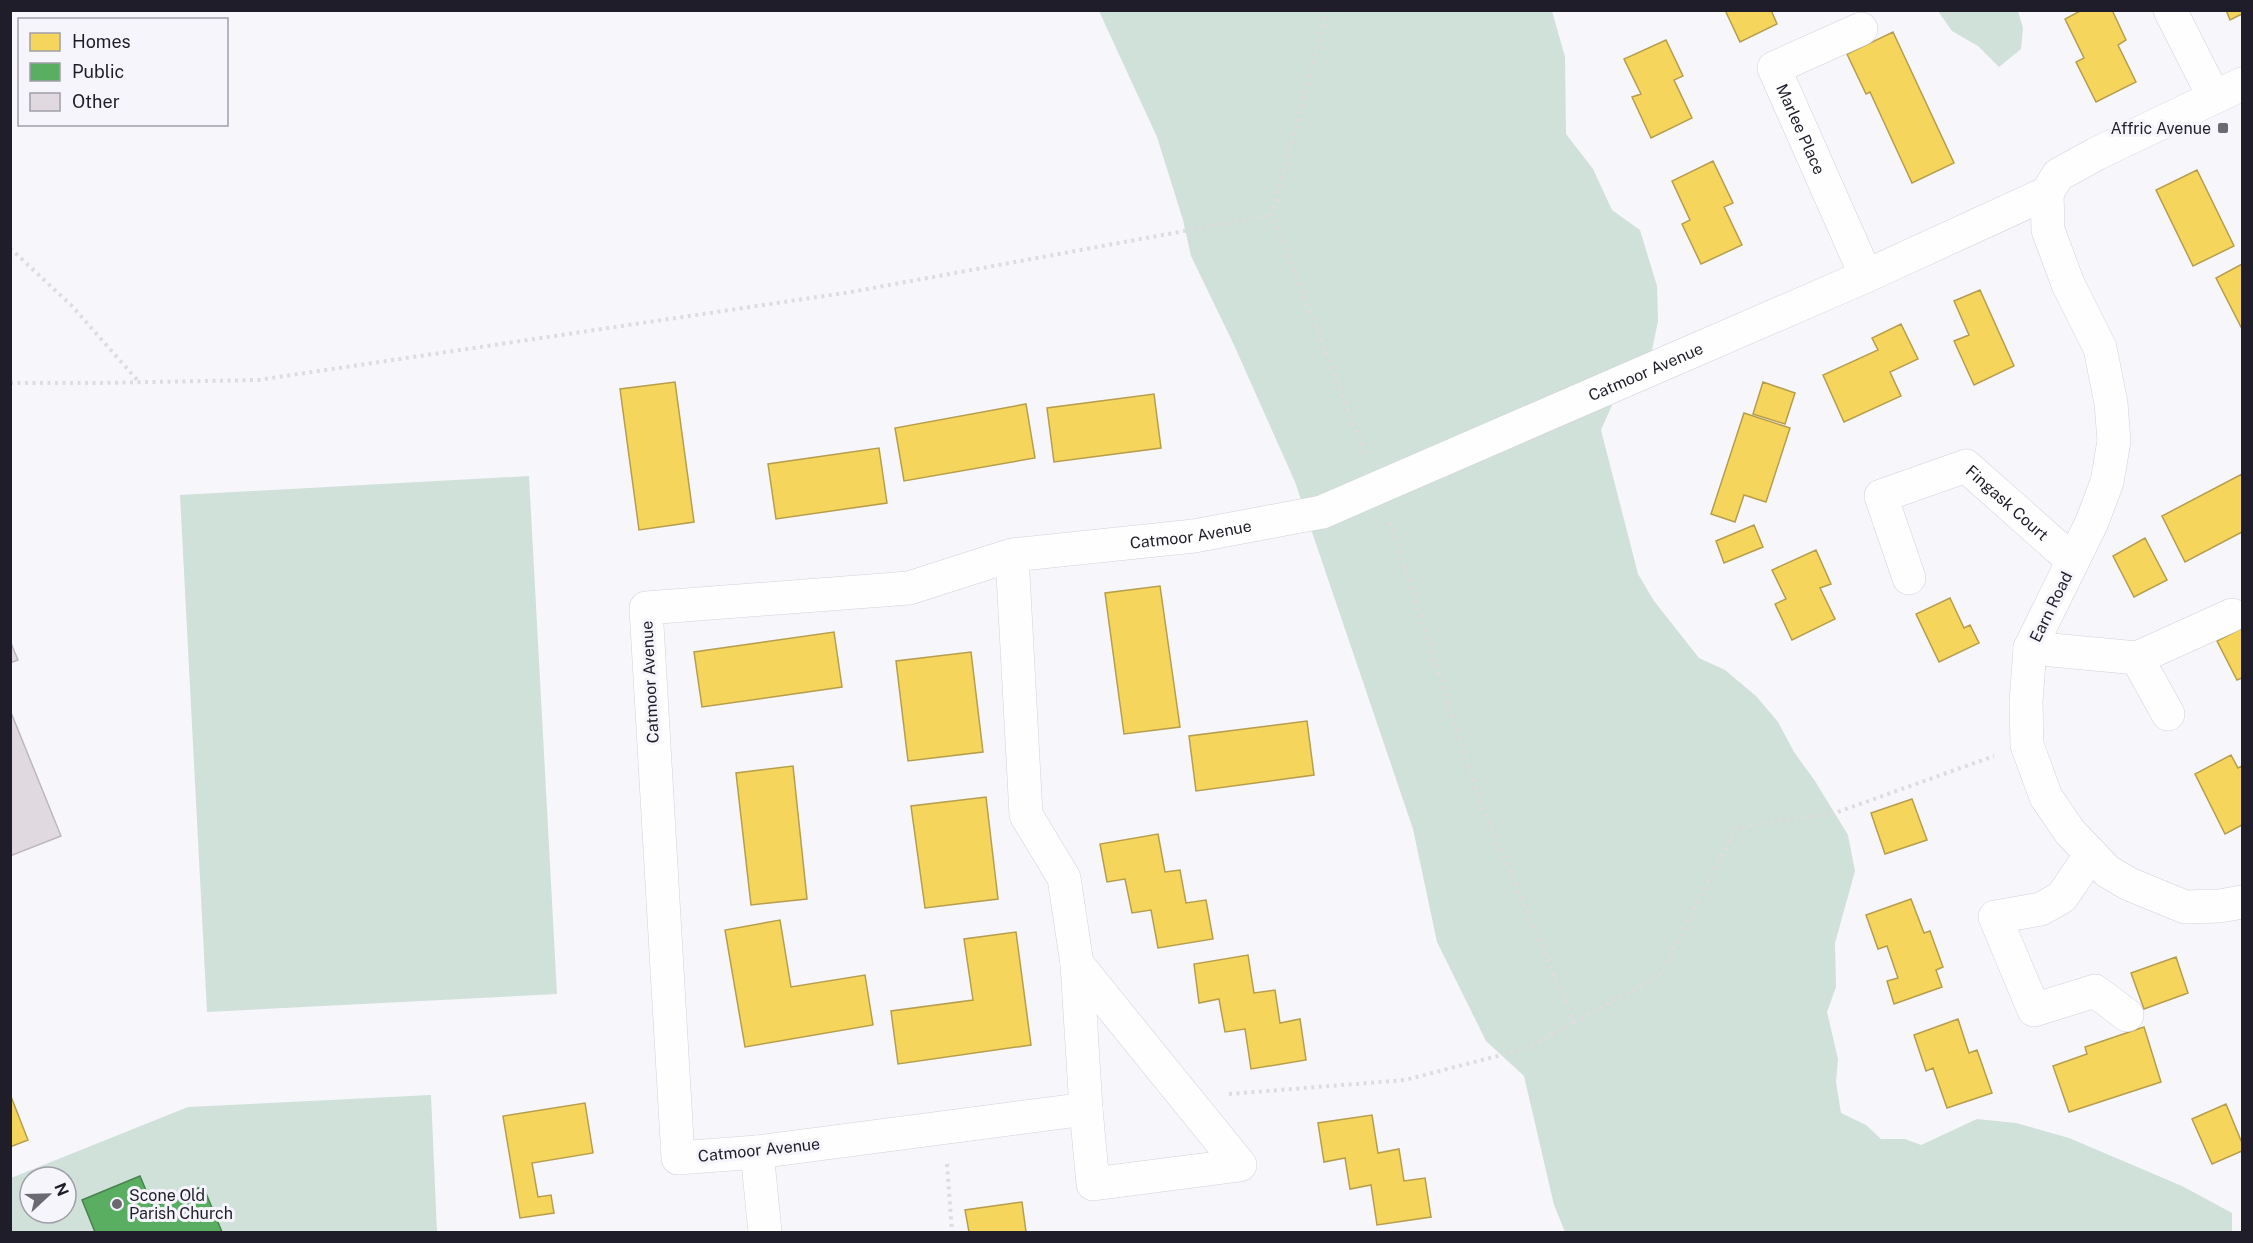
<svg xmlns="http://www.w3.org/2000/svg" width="2253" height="1243" font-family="'Public Sans',sans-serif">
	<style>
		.green { fill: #cfe1d9; fill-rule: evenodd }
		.homes { fill: #f6d55c; stroke: #b69e4d; stroke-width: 1.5 }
		.public { fill: #5aae61; stroke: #488250; stroke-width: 1.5 }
		.building { fill: #e0d9e0; stroke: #beb7bd; stroke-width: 1.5 }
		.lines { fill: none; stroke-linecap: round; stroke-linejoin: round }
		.minor-casing { stroke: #d3d1db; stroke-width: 34 }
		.path { stroke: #dedcdf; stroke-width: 4; stroke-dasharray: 3 4.5; stroke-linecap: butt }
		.minor { stroke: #fefefe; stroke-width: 33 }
		.poi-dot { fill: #6b6972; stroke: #f6f5fc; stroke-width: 2 }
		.labels { text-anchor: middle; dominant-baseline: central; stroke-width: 6; stroke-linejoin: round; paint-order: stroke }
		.street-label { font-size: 16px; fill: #1f1d29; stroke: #f6f5fc }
		.poi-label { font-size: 16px; fill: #1f1d29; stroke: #f6f5fc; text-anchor: end }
	</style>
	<rect width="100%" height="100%" fill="#f7f6fb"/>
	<path class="green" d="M1099,11H1552L1565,57L1566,134L1593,169L1612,210L1640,230L1657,286L1658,321L1652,350L1613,403L1601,430L1638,574L1654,601L1699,658L1725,670L1756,696L1778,722L1794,752L1815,781L1848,835L1855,871L1835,943L1836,987L1827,1012L1838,1059L1836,1082L1841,1113L1866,1125L1881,1139H1905L1921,1145L1977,1119L2016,1123L2069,1138L2182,1186L2232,1213V1232H1565L1554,1205L1524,1076L1486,1041L1437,942L1413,829L1295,482L1234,345L1191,256L1183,220L1157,137Z
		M1938,11H2018L2023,28L2021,49L1999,67L1978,46L1952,31Z
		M529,476L557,994L207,1012L180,495Z
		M431,1095L437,1232H11V1178L188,1107ZM30,1177H66V1213H30Z"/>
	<path class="homes" d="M1725,10H1771L1777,24L1740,42Z
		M2082,10H2112L2126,40L2118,45L2136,82L2096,102L2076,62L2084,58L2065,19Z
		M2226,10H2242V14L2230,20Z
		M1893,32L1954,163L1912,183L1870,92L1866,94L1847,54Z
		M1666,40L1683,76L1674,80L1692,118L1651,138L1632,97L1641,94L1624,59Z
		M1713,161L1733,203L1724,207L1742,245L1701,264L1682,224L1690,220L1672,181Z
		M2197,170L2234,246L2193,266L2156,190Z
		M2242,264V329L2216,278Z
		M1980,290L2014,366L1974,385L1954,341L1969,335L1954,301Z
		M1901,324L1918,359L1890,372L1901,396L1844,422L1823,375L1878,350L1872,338Z
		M675,382L694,522L639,530L620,389Z
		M1763,382L1795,393L1785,424L1753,414Z
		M1154,394L1161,448L1054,462L1047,408Z
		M1026,404L1035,458L904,481L895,428Z
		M1744,413L1790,428L1766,502L1744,495L1735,522L1711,514Z
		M879,448L887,503L776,519L768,464Z
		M2242,474V532L2185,562L2162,516Z
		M1754,525L1763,547L1724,563L1716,541Z
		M2145,538L2167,580L2134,597L2113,556Z
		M1816,550L1831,584L1820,588L1835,619L1792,640L1775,604L1786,599L1772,570Z
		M1160,586L1180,727L1124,734L1105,593Z
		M1950,598L1964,628L1970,625L1979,643L1939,662L1916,614Z
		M2242,628V678L2237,680L2217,641Z
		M834,632L842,687L702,707L694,652Z
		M971,652L983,752L908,761L896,661Z
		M1307,721L1314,775L1196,791L1189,736Z
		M2231,755L2238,768L2242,766V825L2225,834L2195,774Z
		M793,766L807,899L751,905L736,773Z
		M986,797L998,899L925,908L911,806Z
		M1912,799L1927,840L1885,854L1871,813Z
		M1158,834L1165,872L1180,870L1186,903L1206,900L1213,939L1158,948L1151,910L1132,913L1125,879L1107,882L1100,844Z
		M1911,899L1924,933L1930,931L1943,967L1936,970L1942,987L1894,1004L1887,981L1898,978L1887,946L1878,949L1866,915Z
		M780,920L791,987L865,975L873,1025L745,1047L725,930Z
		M1016,932L1031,1045L898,1064L891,1011L973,1000L964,939Z
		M1248,955L1254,993L1275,990L1280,1023L1300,1019L1306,1060L1251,1069L1245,1029L1225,1032L1219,999L1199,1003L1194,964Z
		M2176,957L2188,993L2144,1009L2131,973Z
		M1958,1019L1969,1053L1977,1050L1992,1093L1947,1108L1933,1068L1926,1071L1914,1035Z
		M2144,1027L2161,1082L2069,1112L2053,1066L2087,1054L2085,1047Z
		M10,1094L28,1140L10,1147Z
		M585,1103L593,1153L532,1163L538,1197L551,1195L554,1213L520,1218L503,1116Z
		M2226,1104L2242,1143V1151L2212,1164L2192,1119Z
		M1372,1115L1378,1153L1399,1149L1404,1181L1425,1178L1431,1217L1377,1225L1371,1185L1350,1189L1345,1158L1324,1162L1318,1123Z
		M1022,1202L1026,1232H969L965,1210Z"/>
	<path class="public" d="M140,1176L153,1207L203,1186L222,1232H95L82,1200Z"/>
	<path class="building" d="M10,641L18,660L10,663Z
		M10,710L61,836L10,856Z"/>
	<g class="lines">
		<defs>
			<g id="minor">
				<path d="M2170,10L2214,97"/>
				<path id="s1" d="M1861,29L1774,68L1866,276"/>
				<path d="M2047,193L2048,230L2068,284L2100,348L2111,403L2114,441L2107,482L2092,522L2030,648L2026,702L2027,745L2046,797L2070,832L2107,871L2129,884L2185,907L2220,906L2242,902"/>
				<path id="s2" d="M1012,555L1026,815L1064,878L1077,964L1086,1109L757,1152L678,1158L646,608L909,588L1012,555L1194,536L1322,512L1866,276L2047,193L2058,175L2096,154L2242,84"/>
				<path id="s3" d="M1909,578L1881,496L1966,466L2073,561"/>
				<path d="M2030,648L2137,658L2232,615"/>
				<path d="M2137,658L2168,714"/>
				<path d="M2091,854L2062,897L2041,909L1995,917L2034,1010L2095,991L2127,1015"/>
				<path d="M1077,964L1240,1165L1093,1184L1086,1109"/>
				<path d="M757,1152L765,1232"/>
			</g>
		</defs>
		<use href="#minor" class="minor-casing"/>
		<path class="path" d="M1327,10L1272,215L1365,453
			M10,248L72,306L139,382
			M10,383H100L258,380L851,292L1272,215
			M1390,522L1479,799L1574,1022L1659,976L1736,828L1835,813L1994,756
			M1229,1094L1405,1080L1528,1048L1574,1022
			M947,1164L952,1232"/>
		<use href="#minor" class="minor"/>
	</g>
	<g class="poi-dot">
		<rect x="2217" y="122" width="12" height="12" rx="3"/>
		<circle cx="117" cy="1204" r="6"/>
	</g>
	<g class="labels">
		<g class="street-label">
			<text stroke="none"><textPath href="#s1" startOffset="162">Marlee Place</textPath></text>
			<text stroke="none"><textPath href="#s2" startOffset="2566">Catmoor Avenue</textPath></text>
			<text stroke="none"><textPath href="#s3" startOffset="232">Fingask Court</textPath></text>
			<text stroke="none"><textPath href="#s2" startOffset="2080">Catmoor Avenue</textPath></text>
			<text transform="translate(2051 607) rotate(-64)">Earn Road</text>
			<text transform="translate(650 682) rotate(-93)">Catmoor Avenue</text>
			<text transform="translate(759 1150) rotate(-6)">Catmoor Avenue</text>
		</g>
		<g class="poi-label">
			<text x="2211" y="128">Affric Avenue</text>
			<text x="129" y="1195" text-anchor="start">Scone Old<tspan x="129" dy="18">Parish Church</tspan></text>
		</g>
	</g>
	<rect width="2253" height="1243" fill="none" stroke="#1f1d29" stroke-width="24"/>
	<rect x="18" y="18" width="210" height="108" fill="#f6f5fc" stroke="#a09fa8" stroke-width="1.5"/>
	<rect x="30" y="33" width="30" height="18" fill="#f6d55c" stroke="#a09fa8" stroke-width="1.5"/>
	<text x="72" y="48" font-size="18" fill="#1f1d29">Homes</text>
	<rect x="30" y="63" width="30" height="18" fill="#5aae61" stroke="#a09fa8" stroke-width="1.5"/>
	<text x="72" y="78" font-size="18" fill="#1f1d29">Public</text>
	<rect x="30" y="93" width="30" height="18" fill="#e0d9e0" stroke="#a09fa8" stroke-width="1.5"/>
	<text x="72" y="108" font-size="18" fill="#1f1d29">Other</text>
	<g transform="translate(48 1195) rotate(68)"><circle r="28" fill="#f6f5fc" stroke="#a09fa8" stroke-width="1.5"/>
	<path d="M0-4.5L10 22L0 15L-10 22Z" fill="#6b6972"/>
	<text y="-9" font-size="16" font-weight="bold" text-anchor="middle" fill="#1f1d29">N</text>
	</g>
</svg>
